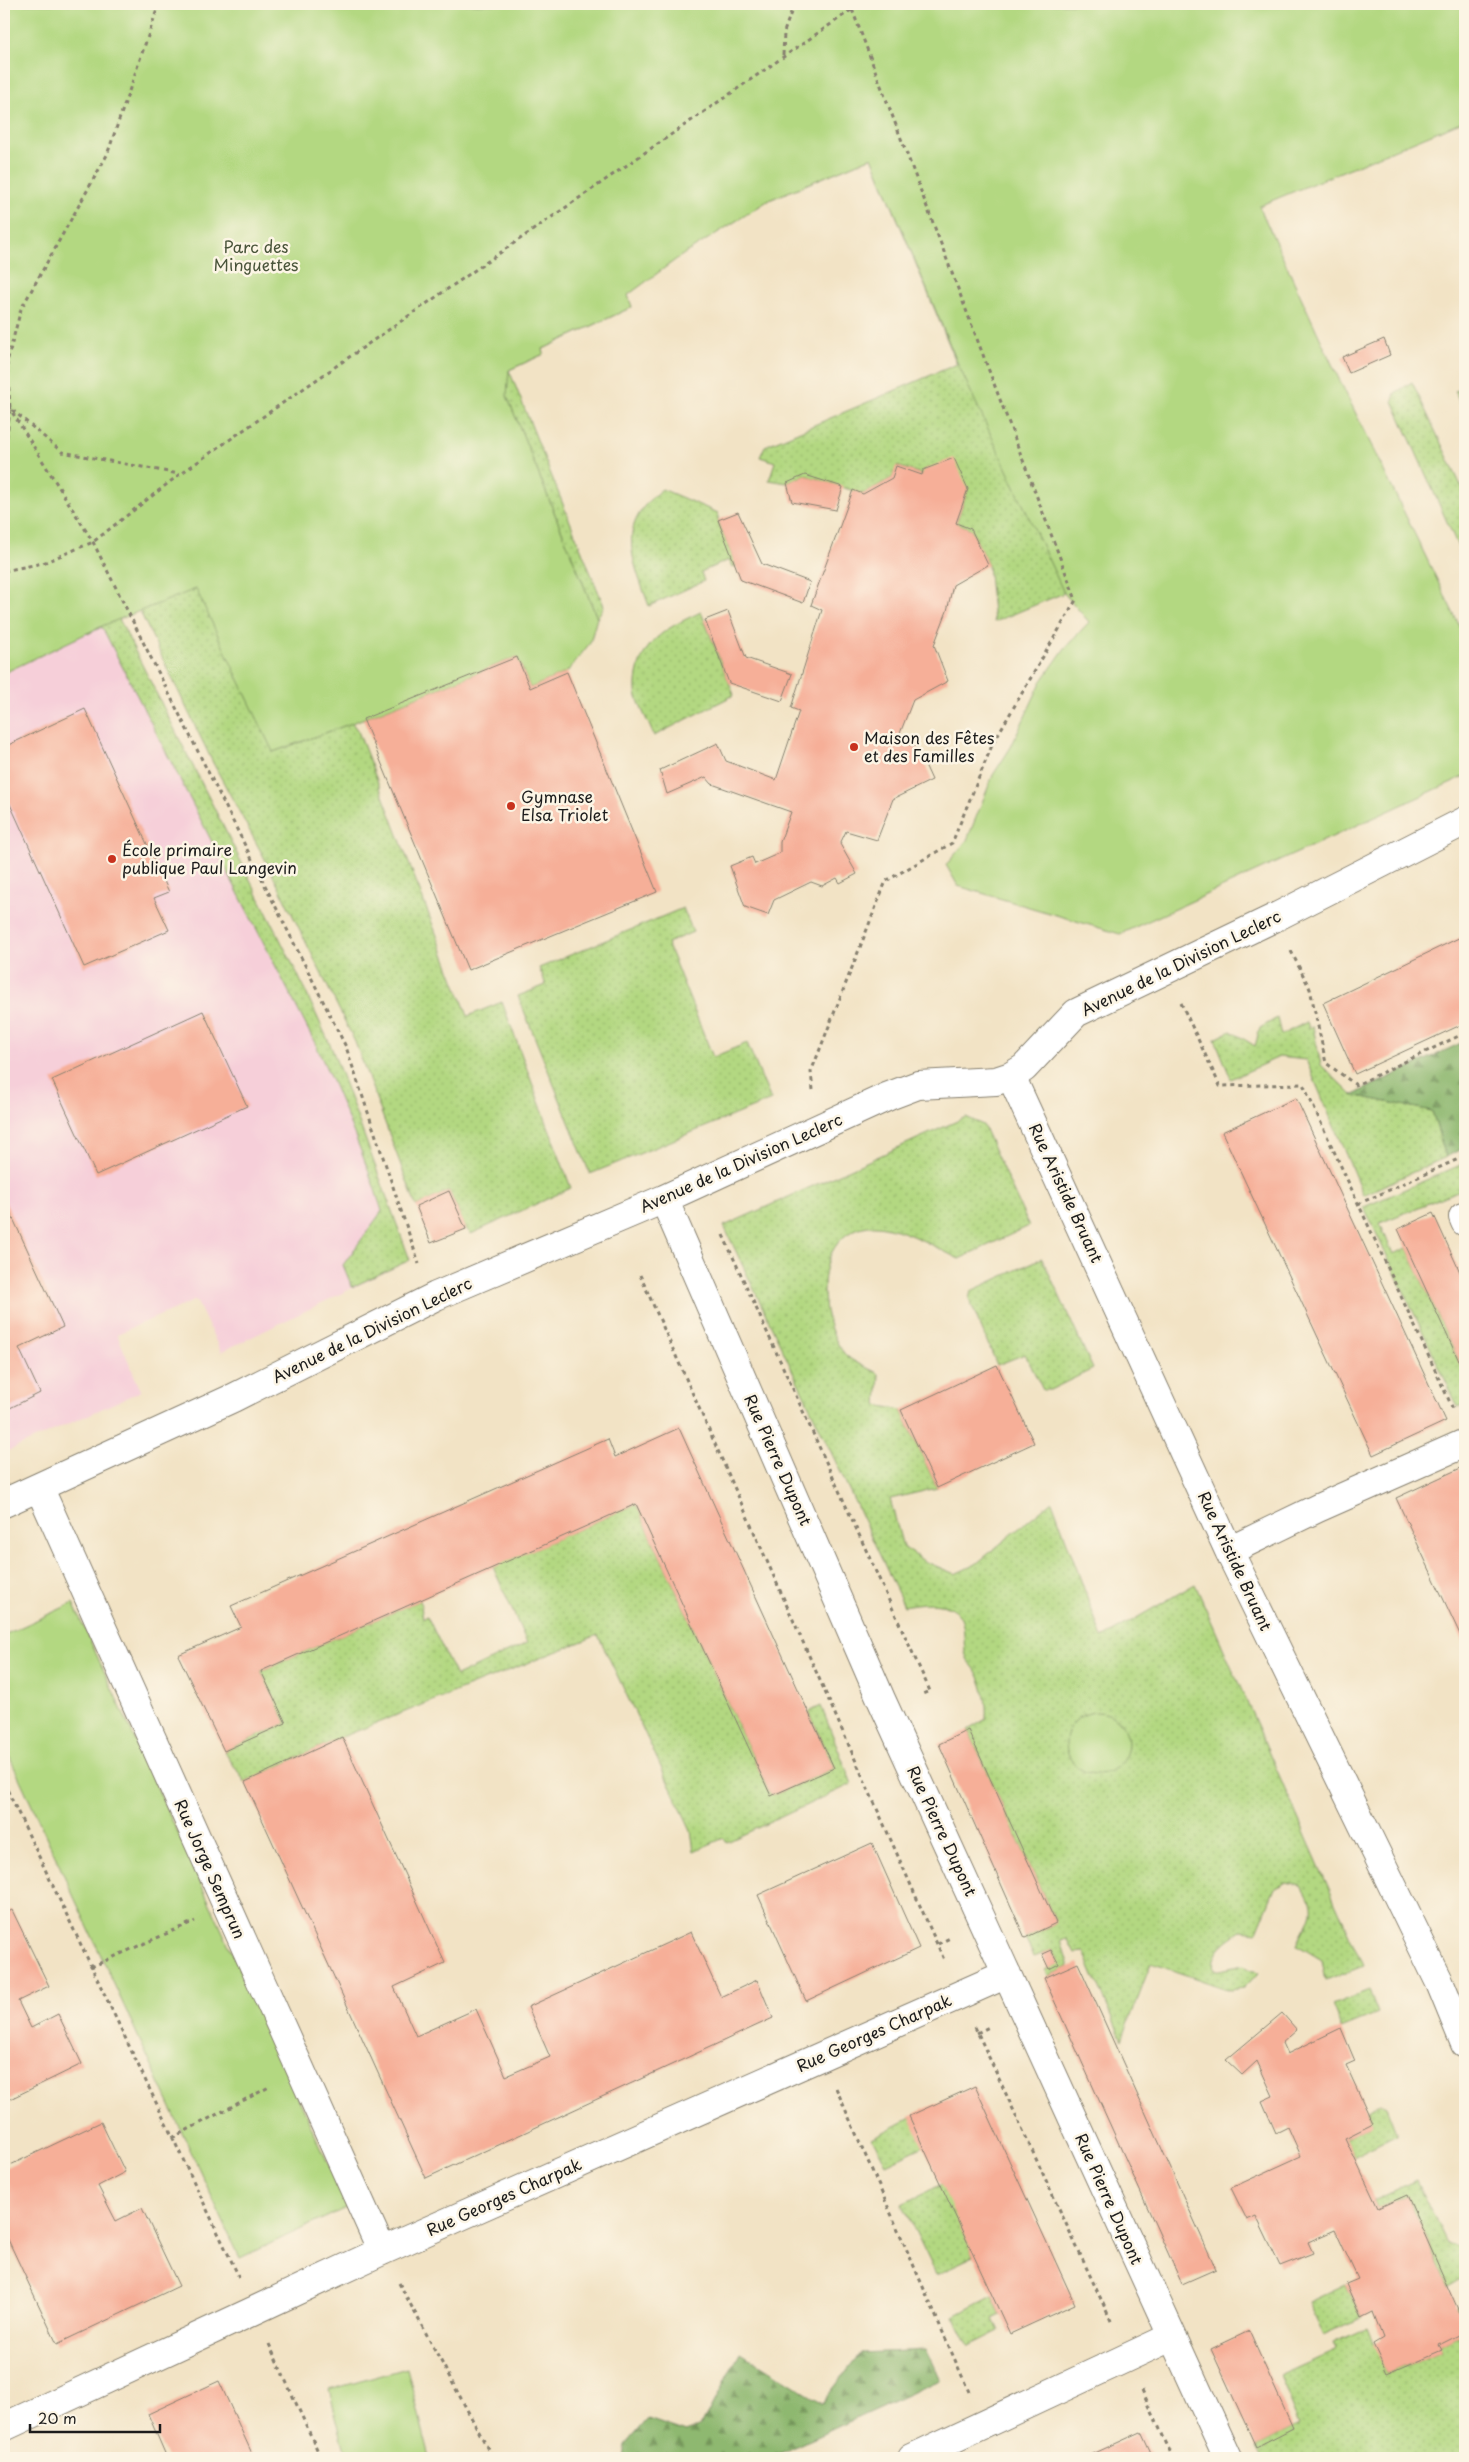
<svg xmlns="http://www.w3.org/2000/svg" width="1469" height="2462" font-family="'Playpen Sans',sans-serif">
	<defs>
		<pattern id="grass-dots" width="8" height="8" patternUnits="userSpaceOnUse" patternTransform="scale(1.25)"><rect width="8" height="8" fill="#b3d881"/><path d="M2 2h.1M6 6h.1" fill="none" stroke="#99b96f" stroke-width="1.8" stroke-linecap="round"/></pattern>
		<pattern id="forest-firs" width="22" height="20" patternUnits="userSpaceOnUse" patternTransform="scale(1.25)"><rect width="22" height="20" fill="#8eb86f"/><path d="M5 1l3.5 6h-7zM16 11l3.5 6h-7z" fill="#73955a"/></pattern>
	</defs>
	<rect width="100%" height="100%" fill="#fcf5e5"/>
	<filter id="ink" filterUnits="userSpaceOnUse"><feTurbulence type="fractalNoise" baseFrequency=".02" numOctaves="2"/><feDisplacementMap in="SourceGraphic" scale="10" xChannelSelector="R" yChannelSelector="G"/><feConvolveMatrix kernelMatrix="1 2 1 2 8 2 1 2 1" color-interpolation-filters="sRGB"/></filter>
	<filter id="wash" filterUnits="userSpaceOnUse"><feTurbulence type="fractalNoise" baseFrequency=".0096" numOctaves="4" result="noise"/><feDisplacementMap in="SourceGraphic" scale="20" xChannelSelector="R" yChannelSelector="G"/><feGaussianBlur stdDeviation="1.12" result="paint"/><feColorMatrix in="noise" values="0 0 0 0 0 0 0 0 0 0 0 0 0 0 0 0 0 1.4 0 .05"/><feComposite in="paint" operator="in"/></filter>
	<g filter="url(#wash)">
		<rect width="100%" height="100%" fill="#f2e3c5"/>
		<path fill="#f6cfd9" d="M 102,626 L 316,1045 L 410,1260 L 221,1352 L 196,1300 L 117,1334 L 141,1391 L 4,1453 L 4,674 Z"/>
		<path fill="url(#grass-dots)" stroke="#687a4e" d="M 846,26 L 1007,431 L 1064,593 L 994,622 L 988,565 L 971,529 L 956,523 L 968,489 L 897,466 L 892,478 L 863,494 L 805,475 L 787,483 L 769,480 L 775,462 L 760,457 L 765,446 L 957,364 L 872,157 L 769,200 L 671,262 L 627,295 L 632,307 L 543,349 L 544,354 L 509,370 L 604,606 L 597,618 L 507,396 L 273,752 L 352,723 L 358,731 L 468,1016 L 502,1002 L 571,1188 L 471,1234 L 466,1229 L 449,1191 L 416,1206 L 355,1042 L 266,861 L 213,763 L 119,568 Z
			M 1412,382 L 1465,494 L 1464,560 L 1393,401 L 1395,393 Z
			M 662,489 L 718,513 L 718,520 L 736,566 L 732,567 L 729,560 L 701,572 L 704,581 L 649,606 C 632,558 615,526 662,489 Z
			M 44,584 L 105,591 L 298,975 L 332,1049 L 410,1260 L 352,1287 L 343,1265 L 382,1211 C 364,1154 340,1099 316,1045 L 102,627 L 88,634 Z
			M 701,612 L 734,695 L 654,736 C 649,723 641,710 637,697 C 635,690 636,681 637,674 C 644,638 671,626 701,612 Z
			M 683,908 L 693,932 L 667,943 L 713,1057 L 747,1043 L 771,1100 L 590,1174 L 518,996 L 546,985 L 539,968 Z
			M 1277,1018 L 1281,1035 L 1307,1022 L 1309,1028 L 1313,1027 L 1321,1065 L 1352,1095 L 1432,1111 L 1446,1157 L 1363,1195 L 1306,1060 L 1279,1057 L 1231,1079 L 1215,1039 L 1231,1031 L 1255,1046 L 1260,1028 Z
			M 966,1117 L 983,1125 L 1029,1226 L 959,1259 C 935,1247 890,1220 863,1227 C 812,1240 817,1319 844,1353 C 851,1362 869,1368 879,1374 L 877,1405 L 901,1410 L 937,1488 L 890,1499 L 903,1547 L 924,1561 L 955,1574 L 976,1564 L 1052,1501 L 1102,1638 L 1195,1584 L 1363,1966 L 1326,1981 L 1322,1960 L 1297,1945 C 1308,1919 1320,1911 1302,1886 L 1285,1883 L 1275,1888 L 1257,1932 L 1242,1930 C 1227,1941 1210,1950 1214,1971 L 1244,1965 L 1250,1970 L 1259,1972 L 1244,1988 L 1230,1990 L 1151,1963 L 1122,2040 L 1084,1952 L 1075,1953 L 1067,1938 L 1061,1940 L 1069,1967 L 1048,1976 L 1046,1970 L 1058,1964 L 1052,1950 L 1034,1957 L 1025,1938 L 1056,1923 L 968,1730 L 986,1719 C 987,1703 984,1682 974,1668 C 972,1665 968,1663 967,1659 C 963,1649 965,1636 963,1625 C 958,1598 924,1602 904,1606 L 724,1226 Z
			M 1465,1163 L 1465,1188 L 1380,1223 L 1393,1254 L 1407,1248 L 1465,1374 L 1465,1403 L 1458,1407 L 1364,1207 Z
			M 1042,1258 L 1093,1369 L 1050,1390 L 1043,1390 L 1025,1354 L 997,1365 L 969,1299 L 971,1291 Z
			M 636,1504 L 771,1796 L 834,1768 L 809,1712 L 821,1706 L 852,1784 L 727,1842 L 724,1838 L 694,1851 L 691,1830 L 598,1635 L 342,1737 L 245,1782 L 224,1751 L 286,1723 L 261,1671 L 420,1600 L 423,1619 L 427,1616 L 456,1676 L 527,1643 L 493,1567 Z
			M 1369,1990 L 1378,2013 L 1341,2028 L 1332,2005 Z
			M 1380,2104 L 1386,2107 L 1397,2135 L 1353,2157 L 1345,2138 L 1372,2124 L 1367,2110 Z
			M 911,2118 L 924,2146 L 886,2164 L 872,2138 Z
			M 1416,2180 L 1447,2243 L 1456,2247 L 1465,2243 L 1465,2276 L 1448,2286 L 1407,2195 L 1378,2208 L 1375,2200 Z
			M 942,2184 L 974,2256 L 936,2274 L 902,2204 Z
			M 1346,2284 L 1361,2318 L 1324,2335 L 1308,2302 Z
			M 992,2296 L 1001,2315 L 993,2319 L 999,2331 L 969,2346 L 954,2316 Z
			M 1465,2303 L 1465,2325 L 1457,2306 Z
			M 1368,2327 L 1387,2374 L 1442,2350 L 1439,2345 L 1465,2332 L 1465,2458 L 1262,2458 L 1256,2447 L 1299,2425 L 1279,2376 L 1337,2350 L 1334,2343 Z"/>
		<path fill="url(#forest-firs)" stroke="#556a46" d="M 1465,1041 L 1465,1147 L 1446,1157 L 1432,1111 L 1352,1095 Z
			M 926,2350 L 940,2380 L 770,2458 L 624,2458 L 626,2445 L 648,2419 L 686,2432 L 702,2424 L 740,2352 L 822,2403 L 861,2353 Z"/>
		<path fill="#b3d881" stroke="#687a4e" d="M 4,4 L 1465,4 L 1465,120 L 1259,206 L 1338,377 L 1465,637 L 1465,776 L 1120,934 L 958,886 L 946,865 L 967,840 L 993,775 L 1011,747 L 1041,682 L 1065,648 L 1089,622 L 1064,593 L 958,364 L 872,157 L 769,200 L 678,258 L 628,295 L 632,307 L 543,349 L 544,354 L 509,370 L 507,396 L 597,618 L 590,643 L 567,672 L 530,688 L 517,657 L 352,723 L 273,752 L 196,589 L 102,626 L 4,673 Z
			M 1465,386 L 1465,413 L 1455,391 Z
			M 73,1603 L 348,2207 L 240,2258 L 4,1745 L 4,1635 Z
			M1066 1743a31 31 0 1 1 62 0a31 31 0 1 1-62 0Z
			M 407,2368 L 430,2458 L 347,2458 L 329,2390 Z"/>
		<g id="blocks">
			<path fill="#f6af98" d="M 1384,339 L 1390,355 L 1349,373 L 1342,357 Z
				M 954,458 L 968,489 L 956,523 L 971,529 L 988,565 L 953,585 L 947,611 L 934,645 L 948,681 L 913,700 L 897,741 L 917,747 L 932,780 L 893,799 L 877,840 L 846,831 L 840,844 L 857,874 L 840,883 L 837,878 L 822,886 L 811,882 L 774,900 L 768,915 L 745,907 L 730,866 L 752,857 L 755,864 L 780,853 L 780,842 L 791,812 L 712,784 L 706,777 L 667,794 L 660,770 L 718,743 L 726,761 L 776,780 L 799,711 L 791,708 L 822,610 L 811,605 L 853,490 L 863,494 L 892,478 L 896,466 L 922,475 L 923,470 Z
				M 805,475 L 843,487 L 836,510 L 792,502 L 787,483 Z
				M 738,512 L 762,564 L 810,582 L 803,603 L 741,580 L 718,520 Z
				M 728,611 L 746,658 L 792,674 L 782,701 L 729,683 L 705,620 Z
				M 517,657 L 530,688 L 567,672 L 657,892 L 468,970 L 363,719 Z
				M 85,709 L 169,892 L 154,898 L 169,930 L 84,967 L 4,791 L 4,747 Z
				M 1465,935 L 1465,1023 L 1355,1074 L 1323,1003 Z
				M 203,1011 L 247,1106 L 96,1175 L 52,1080 Z
				M 1296,1098 L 1446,1421 L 1373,1455 L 1222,1132 Z
				M 449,1191 L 466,1229 L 431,1243 L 416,1206 Z
				M 4,1199 L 63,1327 L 19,1348 L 40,1393 L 4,1411 Z
				M 1433,1213 L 1465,1283 L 1465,1374 L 1398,1229 Z
				M 997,1365 L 1034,1443 L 937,1488 L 901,1410 Z
				M 679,1428 L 834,1768 L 771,1796 L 636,1504 L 261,1671 L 286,1723 L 224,1751 L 178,1655 L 241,1627 L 231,1606 L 608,1439 L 615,1457 Z
				M 1465,1466 L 1465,1645 L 1396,1498 Z
				M 968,1730 L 1056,1923 L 1025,1938 L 939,1744 Z
				M 342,1737 L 445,1963 L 394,1987 L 416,2036 L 476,2009 L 506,2076 L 550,2057 L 528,2007 L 691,1932 L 721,1997 L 757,1980 L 773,2018 L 426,2178 L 245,1782 Z
				M 872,1843 L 919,1948 L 806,2001 L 758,1895 Z
				M 12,1910 L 49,1986 L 18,2001 L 31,2028 L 58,2014 L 82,2064 L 4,2102 L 4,1914 Z
				M 1051,1950 L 1059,1964 L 1049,1969 L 1042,1954 Z
				M 1078,1963 L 1216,2269 L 1182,2284 L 1044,1978 Z
				M 1282,2013 L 1297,2030 L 1282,2043 L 1287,2054 L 1341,2028 L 1355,2061 L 1346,2065 L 1373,2124 L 1345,2138 L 1378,2208 L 1407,2195 L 1465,2325 L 1465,2332 L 1439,2345 L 1442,2350 L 1387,2374 L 1373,2344 L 1383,2338 L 1373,2312 L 1361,2318 L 1346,2284 L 1358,2279 L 1335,2230 L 1308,2242 L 1313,2253 L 1280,2266 L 1256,2216 L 1247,2220 L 1231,2188 L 1301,2156 L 1288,2127 L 1276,2133 L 1262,2101 L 1273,2096 L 1257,2061 L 1242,2075 L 1226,2060 Z
				M 975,2086 L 1075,2304 L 1010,2334 L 909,2116 Z
				M 101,2122 L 125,2172 L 98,2186 L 116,2221 L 142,2208 L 179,2286 L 57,2344 L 4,2231 L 4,2168 Z
				M 1249,2331 L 1293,2428 L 1256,2447 L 1211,2349 Z
				M 219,2381 L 254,2458 L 167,2458 L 148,2414 Z
				M 1141,2432 L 1153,2458 L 1084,2458 Z"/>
		</g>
	</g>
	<g filter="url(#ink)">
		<use href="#blocks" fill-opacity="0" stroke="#878070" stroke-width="1"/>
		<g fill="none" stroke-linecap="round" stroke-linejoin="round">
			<g stroke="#878070" stroke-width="30">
				<path id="minor" d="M 1011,1076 L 1229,1551 L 1440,1983 L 1465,2044
					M 664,1199 L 881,1699 L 1228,2458
					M 1463,1217 L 1465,1222
					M 39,1487 L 382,2251
					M 4,1503 L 233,1398 L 436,1296 L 664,1199 L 889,1096 L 918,1085 L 996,1081 L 1011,1076 L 1024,1068 L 1076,1013 L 1274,918 L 1465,821
					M 1229,1551 L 1318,1508 L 1465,1443
					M 4,2427 L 382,2251 L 1007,1974
					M 912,2458 L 1171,2337"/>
			</g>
			<path stroke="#878070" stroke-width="3" stroke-dasharray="4 4" stroke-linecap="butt" d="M 159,4 L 107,155 L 21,309 L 7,362 L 10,408 L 62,452 L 179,474
				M 783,55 L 784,32 L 794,4
				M 4,399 L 93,542 L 346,1047 L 419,1264
				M 4,461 L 10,409
				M 4,571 L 43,563 L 93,542 L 180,474 L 860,4
				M 1291,951 L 1310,989 L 1326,1063 L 1356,1085 L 1465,1033
				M 1181,1003 L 1220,1086 L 1303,1084 L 1453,1409
				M 813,1090 L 811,1072 L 886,881 L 952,843 L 993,743 L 1076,600 L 850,4
				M 1358,1204 L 1465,1156
				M 723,1235 L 930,1691 L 920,1695
				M 640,1275 L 945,1962
				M 4,1783 L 239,2277
				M 938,1944 L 950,1938
				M 91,1967 L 195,1921
				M 975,2027 L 1112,2323
				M 977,2033 L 991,2026
				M 836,2088 L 969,2392
				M 172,2138 L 269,2087
				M 399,2283 L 493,2458
				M 269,2344 L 321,2458
				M 1142,2390 L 1173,2458"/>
			<use href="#minor" stroke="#fff" stroke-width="28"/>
		</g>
	</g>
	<g fill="#c8321e" stroke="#fcf5e5" stroke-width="2">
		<circle cx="854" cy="747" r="5"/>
		<circle cx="511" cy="806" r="5"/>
		<circle cx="112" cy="859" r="5"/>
	</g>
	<g text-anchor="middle" stroke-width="5" stroke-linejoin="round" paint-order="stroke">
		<g font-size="16" fill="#49543a" stroke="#fcf5e5">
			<text x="256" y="253">Parc des<tspan x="256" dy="18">Minguettes</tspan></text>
		</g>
		<g font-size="16" fill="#1c1c1c" stroke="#fcf5e5" text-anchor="start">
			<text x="864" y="744">Maison des Fêtes<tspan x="864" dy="18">et des Familles</tspan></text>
			<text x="521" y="803">Gymnase<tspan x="521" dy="18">Elsa Triolet</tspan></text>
			<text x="122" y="856">École primaire<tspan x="122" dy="18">publique Paul Langevin</tspan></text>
		</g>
		<g font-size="16" fill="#1c1c1c" stroke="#fcf5e5">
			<text transform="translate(1181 963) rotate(-26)" y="6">Avenue de la Division Leclerc</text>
			<text transform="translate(741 1163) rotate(-24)" y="6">Avenue de la Division Leclerc</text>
			<text transform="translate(1066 1193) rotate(65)" y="6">Rue Aristide Bruant</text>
			<text transform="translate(372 1330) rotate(-26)" y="6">Avenue de la Division Leclerc</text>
			<text transform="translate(778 1460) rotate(66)" y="6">Rue Pierre Dupont</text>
			<text transform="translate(1235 1561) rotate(65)" y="6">Rue Aristide Bruant</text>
			<text transform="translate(942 1831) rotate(65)" y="6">Rue Pierre Dupont</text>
			<text transform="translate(210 1869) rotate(66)" y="6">Rue Jorge Semprun</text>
			<text transform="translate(874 2033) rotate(-24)" y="6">Rue Georges Charpak</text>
			<text transform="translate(504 2197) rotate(-24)" y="6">Rue Georges Charpak</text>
			<text transform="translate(1109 2199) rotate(66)" y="6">Rue Pierre Dupont</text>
		</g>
	</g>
	<rect width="1469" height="2462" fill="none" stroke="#fcf5e5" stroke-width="20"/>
	<path d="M30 2424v8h130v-8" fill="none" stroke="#1c1c1c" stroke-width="2.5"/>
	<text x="38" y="2424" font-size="15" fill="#1c1c1c" stroke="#fcf5e5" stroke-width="4" paint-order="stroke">20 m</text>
</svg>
